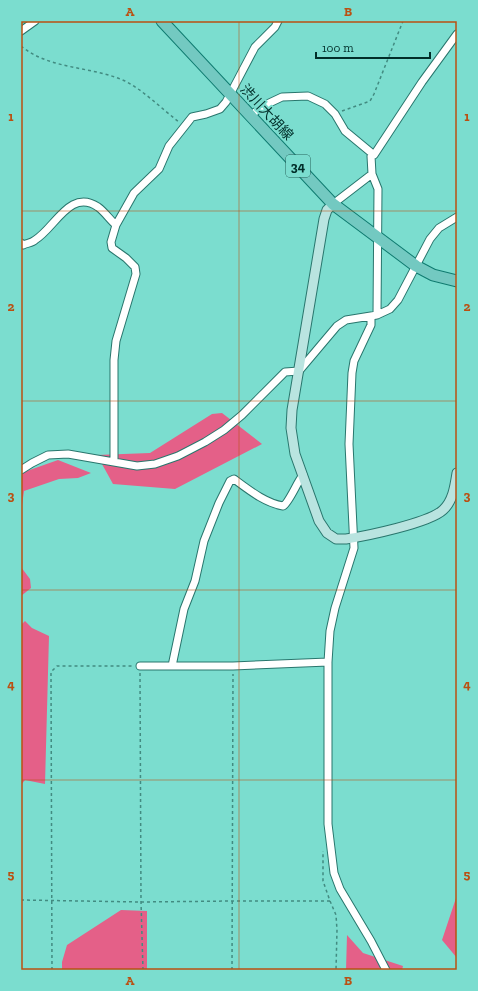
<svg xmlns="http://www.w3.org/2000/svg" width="478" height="991" font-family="'Zilla Slab','Noto Sans JP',serif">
	<rect width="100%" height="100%" fill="#7bddcf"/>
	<path fill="#e46088" d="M 222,413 L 262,444 L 175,489 L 113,484 L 97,455 L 150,453 L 212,414 Z
		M 58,460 L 91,473 L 78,478 L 59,479 L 24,491 L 21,512 L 21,475 L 24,472 Z
		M 21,567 L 30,579 L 31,588 L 21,596 Z
		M 25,621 L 32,628 L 49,636 L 45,784 L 25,780 L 21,785 L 21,625 Z
		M 457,895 L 457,958 L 442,940 Z
		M 121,910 L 147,911 L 147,970 L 62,970 L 62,962 L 67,945 Z
		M 347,935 L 363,953 L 403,966 L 402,970 L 346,970 Z"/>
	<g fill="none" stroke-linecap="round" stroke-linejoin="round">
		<g stroke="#29766d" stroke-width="9">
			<path id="street" d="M 21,31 L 35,21
				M 250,116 L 263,106 L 282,97 L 308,96 L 325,104 L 335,114 L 345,131 L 374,155
				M 333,204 L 372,174
				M 21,243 L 23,245 C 27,243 32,243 35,240 C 55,228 70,188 98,207 C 105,212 110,220 116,225 L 134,193 L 159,169 L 169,146 L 192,117 L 206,114 L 220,109 L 226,102 L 255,47 L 275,27 L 278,21
				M 377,315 L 378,189 L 372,174 L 371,156 L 374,155 L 422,82 L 457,34
				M 371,316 L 371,325 L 354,361 L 352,373 L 349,444 L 354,548 L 335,608 L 330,631 L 328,662 L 328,824 L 334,873 L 340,889 L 371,941 L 386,970
				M 114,462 L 114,360 L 116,341 L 136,274 L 135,267 L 126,258 L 112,248 L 111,242 L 116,225
				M 21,470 L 32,463 L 48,455 L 68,454 L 137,466 L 155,464 L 178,456 L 205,442 L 224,430 L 242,415 L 285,372 L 299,371 L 337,326 L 346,320 L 377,315 L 390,309 L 398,300 L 430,239 L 439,228 L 457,217
				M 140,666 L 233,666 L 328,662
				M 172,666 L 184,609 L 195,581 L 204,541 L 219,503 L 230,481 L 234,479 C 249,490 265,503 283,506 C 289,503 297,482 303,475"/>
		</g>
		<g stroke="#29766d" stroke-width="11">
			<path id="secondary" d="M 333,204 L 327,210 L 324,219 L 292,410 L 291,428 L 295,454 L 319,521 L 327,533 L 336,539 L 346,539 C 366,536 429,523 443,510 C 453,501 455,486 457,473"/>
		</g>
		<g stroke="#0f7b70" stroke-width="13">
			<path id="primary" d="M 162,21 L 333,204 L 416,266 L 433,275 L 457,281"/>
		</g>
		<path stroke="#428b81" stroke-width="1.5" stroke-dasharray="3 3" stroke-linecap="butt" d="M 21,46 C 50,70 92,66 125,81 C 143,90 162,109 179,122
			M 342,111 L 370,101 L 374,94 L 403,21
			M 140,673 L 141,902 L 143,970
			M 21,900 L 141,902 L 233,901 L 330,901 L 323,881 L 323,851
			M 330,901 L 336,915 L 337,930 L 336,970
			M 52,970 L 51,672 L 57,666 L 134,666
			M 232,970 L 233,674"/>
		<use href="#street" stroke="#fff" stroke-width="7"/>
		<use href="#secondary" stroke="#b9e4e0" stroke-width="9"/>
		<use href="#primary" stroke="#73c9c1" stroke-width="11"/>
	</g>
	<path fill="none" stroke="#ba5012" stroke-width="1" stroke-opacity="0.55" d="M 239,21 L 239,970M 21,211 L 457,211M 21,401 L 457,401M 21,590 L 457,590M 21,780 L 457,780"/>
	<g text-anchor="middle" stroke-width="4" stroke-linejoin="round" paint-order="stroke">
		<rect fill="#7bddcf" stroke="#26625b" stroke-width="1" x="286" y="155" width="24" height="22" rx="3"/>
		<g font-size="13" font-weight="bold" fill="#012e29">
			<text x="298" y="171">34</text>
		</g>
		<g font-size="14" fill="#012e29" stroke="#7bddcf">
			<text transform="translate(267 112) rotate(47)" y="5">渋川大胡線</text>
		</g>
	</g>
	<rect width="478" height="991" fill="none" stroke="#7bddcf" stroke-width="44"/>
	<path d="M316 52v6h114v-6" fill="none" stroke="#012e29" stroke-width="2"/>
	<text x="322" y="52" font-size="12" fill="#012e29" stroke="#7bddcf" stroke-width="3" paint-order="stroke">100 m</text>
	<rect x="22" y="22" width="434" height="947" fill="none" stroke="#ba5012" stroke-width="1.5"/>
	<g font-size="13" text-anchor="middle" font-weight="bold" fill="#ba5012">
		<text x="130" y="16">A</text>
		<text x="348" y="16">B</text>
		<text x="11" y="121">1</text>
		<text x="467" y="121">1</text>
		<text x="11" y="311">2</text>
		<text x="467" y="311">2</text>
		<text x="11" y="500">3</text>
		<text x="467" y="500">3</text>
		<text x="11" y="689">4</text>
		<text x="467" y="689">4</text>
		<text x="11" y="879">5</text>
		<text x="467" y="879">5</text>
		<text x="130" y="985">A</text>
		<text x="348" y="985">B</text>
	</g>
</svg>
